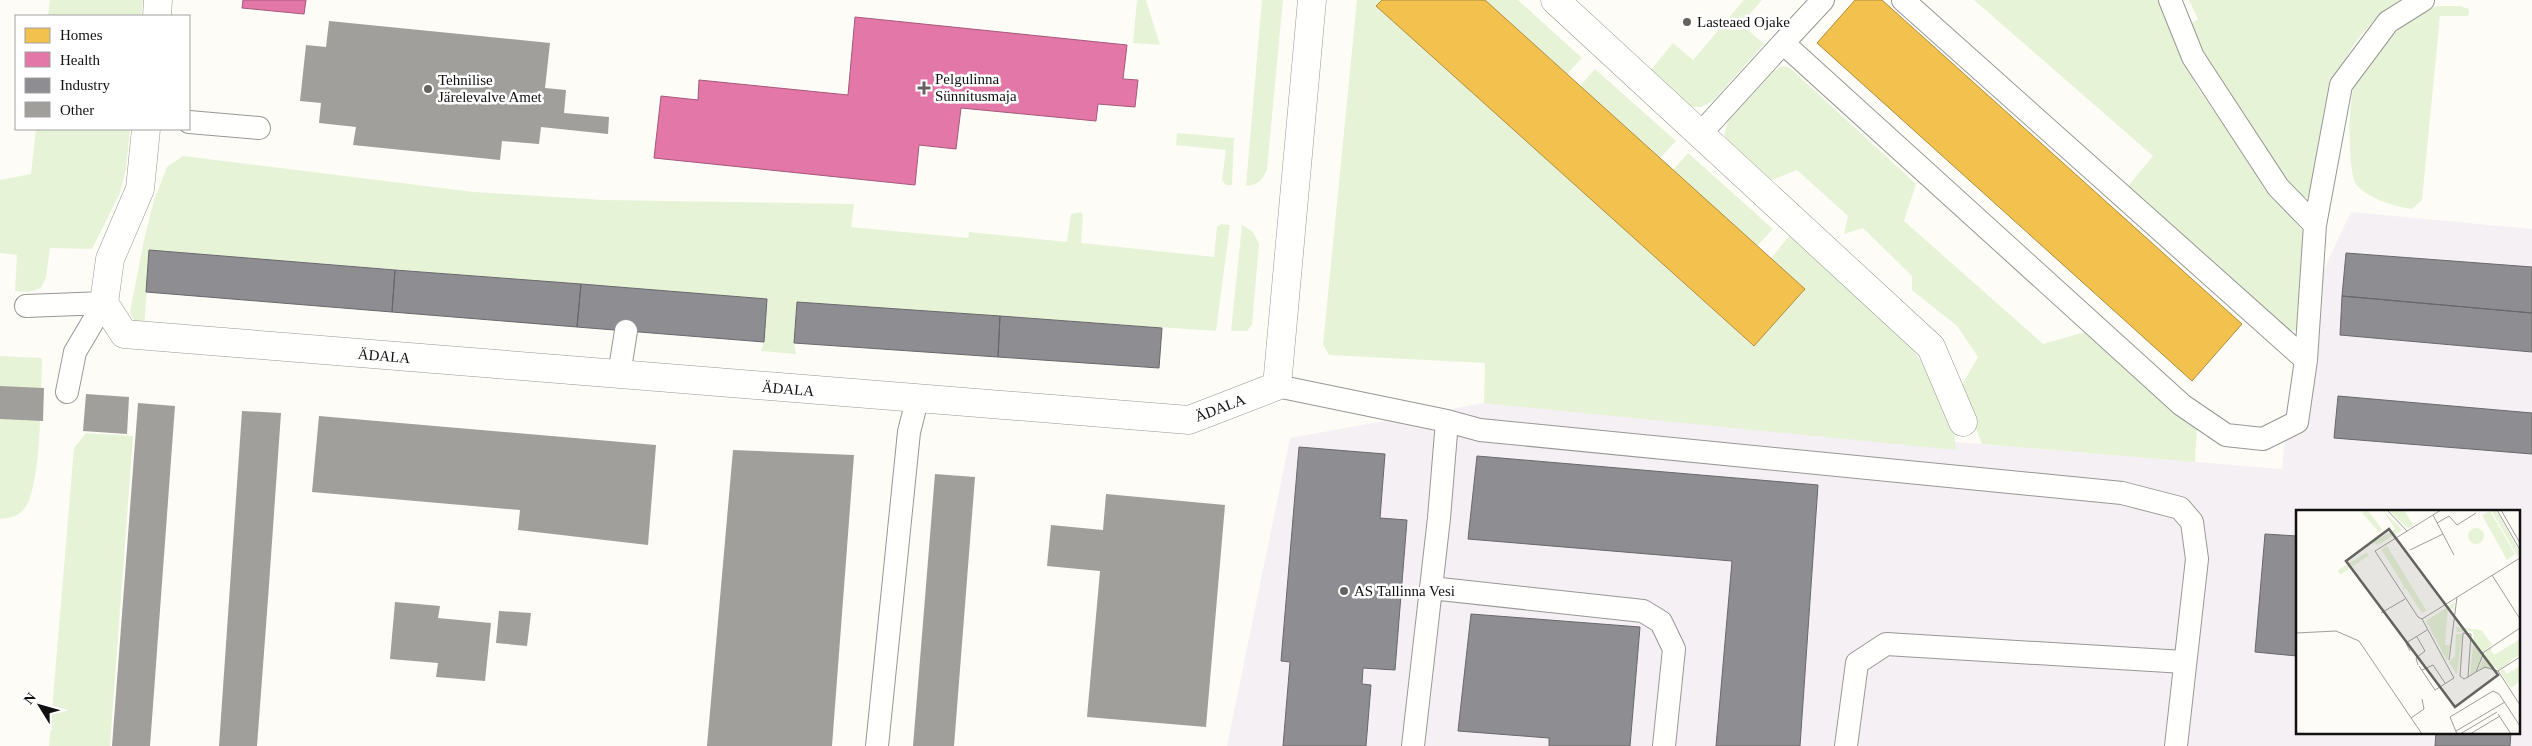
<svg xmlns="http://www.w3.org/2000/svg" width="2532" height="746" font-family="Georgia,serif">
	<rect width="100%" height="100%" fill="#fdfcf7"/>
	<path fill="#f5f0f3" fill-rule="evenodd" d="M 2351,212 L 2532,229 L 2532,746 L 1227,746 L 1290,438 L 1484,403 L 2282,469 L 2295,344 L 2330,256 ZM 2297,511 L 2518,511 L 2518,732 L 2297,732 Z"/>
	<path fill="#e7f3d7" d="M 50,0 L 143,0 L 141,16 L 48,16 Z
		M 1137,0 L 1146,0 L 1160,45 L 1133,43 Z
		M 1262,0 L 1283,0 L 1267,169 C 1263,180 1258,185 1246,186 Z
		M 1357,0 L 1382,0 L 1377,6 L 1753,346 L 1805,289 L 1771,258 L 1791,234 C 1850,286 1954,364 1956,450 L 1484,403 L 1485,363 L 1329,355 L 1323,345 Z
		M 1487,0 L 1518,0 L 1582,58 L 1567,74 L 1486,1 Z
		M 1744,0 L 1762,0 L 1741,24 L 1764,44 L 1713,101 L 1701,107 L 1690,107 L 1650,71 L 1673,43 L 1693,60 Z
		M 1974,0 L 2158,0 L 2196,85 L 2268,191 L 2309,238 L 2301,322 L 2296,331 L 2285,330 L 2271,318 L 2128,186 L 2153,156 Z
		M 2189,0 L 2402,0 C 2334,40 2322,114 2312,186 L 2308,197 L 2298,197 L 2227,96 L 2190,24 L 2198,19 Z
		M 2437,6 L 2460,6 L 2469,9 L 2468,16 L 2440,16 L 2422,200 L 2412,209 C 2396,207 2362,197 2355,182 C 2348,167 2348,98 2355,83 C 2361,68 2402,23 2416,15 C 2422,11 2431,9 2437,6 Z
		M 1783,66 L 1790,68 L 1916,184 L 1904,221 L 2043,344 L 2085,332 L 2197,427 L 2195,462 L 1982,444 L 1960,388 L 1978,357 L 1957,326 L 1912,290 L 1912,276 L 1863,228 L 1844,234 L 1848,216 L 1797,170 L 1767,182 L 1731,147 L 1724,135 L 1728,121 L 1774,71 Z
		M 1595,69 L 1676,141 L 1660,158 L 1580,86 Z
		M 36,129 L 130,129 L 126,169 L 120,193 L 92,249 L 50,248 L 46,278 L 41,288 L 29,292 L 15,291 L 17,255 L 0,253 L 0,180 L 31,174 Z
		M 1177,133 L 1234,138 L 1232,185 L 1226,185 L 1222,180 L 1226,150 L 1176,145 Z
		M 1688,153 L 1773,229 L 1757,246 L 1673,170 Z
		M 183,156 L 474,192 L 603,200 L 854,204 L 851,227 L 968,238 L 969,232 L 1067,242 L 1071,214 L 1081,212 L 1083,216 L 1081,243 L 1214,257 L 1217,227 L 1221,224 L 1230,225 L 1216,331 L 797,302 L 794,342 L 796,354 L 761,351 L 764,342 L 767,299 L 150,250 L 144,327 L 135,322 L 130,312 L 144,240 L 154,200 L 167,167 Z
		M 1242,225 L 1253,232 L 1259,244 L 1252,325 L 1247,331 L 1231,331 Z
		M 0,356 L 42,358 C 41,387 42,490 24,509 C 17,517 10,518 0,519 Z
		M 86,433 L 133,436 L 110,746 L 49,746 L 74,448 Z"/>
	<path fill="#f2c14e" stroke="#ae8c3c" d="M 1382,0 L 1485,0 L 1805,289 L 1754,346 L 1376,6 Z
		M 1855,0 L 1882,0 L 2242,324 L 2192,381 L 1817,43 Z"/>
	<path fill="#e377a8" stroke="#a4587b" d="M 243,0 L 306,0 L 304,14 L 242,8 Z
		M 855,17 L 1127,45 L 1123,79 L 1138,80 L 1135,107 L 1098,104 L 1096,121 L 961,108 L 956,149 L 919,145 L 915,185 L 654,158 L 661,96 L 698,100 L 699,80 L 848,95 Z"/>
	<path fill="#8d8d92" stroke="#68686b" d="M 149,250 L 395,270 L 392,312 L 146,292 Z
		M 2346,253 L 2532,267 L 2532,313 L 2342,296 Z
		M 395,270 L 581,284 L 577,327 L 392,312 Z
		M 581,284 L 767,299 L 764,342 L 577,327 Z
		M 2342,296 L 2532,313 L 2532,352 L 2340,335 Z
		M 797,302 L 1000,316 L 998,357 L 794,343 Z
		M 1000,316 L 1162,328 L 1159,368 L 998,357 Z
		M 2338,396 L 2532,413 L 2532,454 L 2334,438 Z
		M 1299,447 L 1385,454 L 1380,518 L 1407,520 L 1395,670 L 1363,668 L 1362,684 L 1371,685 L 1366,746 L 1283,746 L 1290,662 L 1281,661 Z
		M 1477,456 L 1818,485 L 1800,746 L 1716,746 L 1732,561 L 1468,539 Z
		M 2265,534 L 2297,536 L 2297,656 L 2255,652 Z
		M 1471,614 L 1640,627 L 1630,746 L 1549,746 L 1549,738 L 1458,731 Z
		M 2436,732 L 2511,732 L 2510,746 L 2435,746 Z"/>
	<path fill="#a19f9c" d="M 329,21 L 550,43 L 545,88 L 566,90 L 564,113 L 609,117 L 608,134 L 541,127 L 539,144 L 502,141 L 500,160 L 353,145 L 356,127 L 319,123 L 321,103 L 300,101 L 306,45 L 326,47 Z
		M 0,386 L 44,388 L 43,421 L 0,419 Z
		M 86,394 L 129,397 L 127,434 L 83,431 Z
		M 138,403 L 175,406 L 150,746 L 112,746 Z
		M 242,411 L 281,413 L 268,599 L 257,746 L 219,746 Z
		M 319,416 L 656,445 L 648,545 L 518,530 L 520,510 L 312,492 Z
		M 733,450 L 854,455 L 832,746 L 707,746 Z
		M 935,474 L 975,477 L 954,746 L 913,746 Z
		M 1106,494 L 1225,505 L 1206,727 L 1087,717 L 1100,571 L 1047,566 L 1051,525 L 1103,530 Z
		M 395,602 L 440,606 L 438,618 L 491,623 L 485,681 L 436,677 L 438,663 L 390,659 Z
		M 499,611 L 531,613 L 527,646 L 496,643 Z"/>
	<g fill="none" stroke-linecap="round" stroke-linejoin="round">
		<g stroke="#979795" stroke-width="24">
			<path id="lane" d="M 1823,0 L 1783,43 L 2182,405 L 2226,435 L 2263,439 L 2297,422 L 2306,360 L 2315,225
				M 1903,0 L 2306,360
				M 2170,0 L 2193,57 L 2278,187 L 2315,225 L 2341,85 L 2388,22 L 2423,0
				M 189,122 L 259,128
				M 1701,133 L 1783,43
				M 26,306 L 104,303 L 75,352 L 67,392
				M 619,375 L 626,331
				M 1277,386 L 1447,421 L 1480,430 L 2122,493 L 2180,508 L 2192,522 L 2197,559 L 2176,746
				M 1431,588 L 1643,611 L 1661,622 L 1674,649 L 1664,746
				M 877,746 L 909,432 L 917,400
				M 1413,746 L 1439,518 L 1447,421
				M 1846,746 L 1857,663 L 1886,644 L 2184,662"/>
		</g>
		<g stroke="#979795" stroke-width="29">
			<path id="street" d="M 1555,0 L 1931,347 L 1963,422
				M 157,16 L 158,0
				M 146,129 L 140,189 L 110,259 L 104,303 L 124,334 L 1189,420 L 1277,386 L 1312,0"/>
		</g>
		<use href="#lane" stroke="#fffffe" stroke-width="22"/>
		<use href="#street" stroke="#fffffe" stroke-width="28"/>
	</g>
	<g fill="#646362" stroke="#fff" stroke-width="2">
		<circle cx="1687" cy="22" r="5"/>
		<path d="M921.5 80.5h5v5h5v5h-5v5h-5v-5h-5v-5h5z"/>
		<circle cx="428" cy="89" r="5"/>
		<circle cx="1344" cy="591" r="5"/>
	</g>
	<g text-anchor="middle" stroke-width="5" stroke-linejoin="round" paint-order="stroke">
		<g font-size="15" fill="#111" stroke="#fff" text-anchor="start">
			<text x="1697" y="27">Lasteaed Ojake</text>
			<text x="935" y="84">Pelgulinna<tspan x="935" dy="17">Sünnitusmaja</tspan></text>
			<text x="438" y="85">Tehnilise<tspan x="438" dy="17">Järelevalve Amet</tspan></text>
			<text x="1354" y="596">AS Tallinna Vesi</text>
		</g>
		<g font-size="15" fill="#111" stroke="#fff">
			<text transform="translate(384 356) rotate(5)" y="5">ÄDALA</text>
			<text transform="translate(788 389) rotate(5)" y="5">ÄDALA</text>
			<text transform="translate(1220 408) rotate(-21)" y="5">ÄDALA</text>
		</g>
	</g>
	<g transform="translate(2296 510)">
		<rect width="224" height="224" fill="#fdfcf7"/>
		<path d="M 71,0 L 86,19 L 84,23 L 66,3 ZM 87,0 L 106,20 L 82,35 L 76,32 L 79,27 L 84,28 L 99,19 ZM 92,0 L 108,0 L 117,14 L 140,0 L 117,15 L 115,12 L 117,16 L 112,18 ZM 195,0 L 200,0 L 223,41 L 222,47 ZM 194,1 L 219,44 L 211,50 L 186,5 ZM172 26a8 8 0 1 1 16 0a8 8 0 1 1-16 0ZM 91,36 L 130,100 L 133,99 L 126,103 L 110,78 L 107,80 L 108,76 L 85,39 ZM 70,43 L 73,45 L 44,65 L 42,60 ZM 159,92 L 157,103 L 157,99 L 152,99 L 149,135 L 154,135 L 151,151 L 130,111 ZM 160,117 L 185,120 L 196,134 L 189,140 L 179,162 L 174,165 L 178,126 L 177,121 L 161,122 ZM 160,124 L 166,124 L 161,165 L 153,152 L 159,146 ZM 224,129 L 224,144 L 210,155 L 203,160 L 199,157 L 182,160 L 191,140 L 193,143 L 191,140 L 197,136 L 195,141 L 198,145 ZM 224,156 L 224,171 L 215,178 L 204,162 L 207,159 L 211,164 Z" fill="#e7f3d7"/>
		<path fill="none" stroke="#9f9e9b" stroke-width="1" d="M 91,0 L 111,21M 145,0 L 79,41 L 122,107 L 126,109 L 224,48M 201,0 L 224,40M 205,0 L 224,33M 137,5 L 158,45M 141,13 L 153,6 L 161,15 L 180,3M 114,40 L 147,24M 196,65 L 224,109M 85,103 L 109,89M 224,118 L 188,142 L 180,162 L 189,157 L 202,161 L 224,147M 0,123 L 40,121 L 63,131 L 126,224M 121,127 L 129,141 L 120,148 L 122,155M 114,141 L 110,133 L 131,120M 153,150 L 161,87M 123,156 L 139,180 L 158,168 L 126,109M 126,160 L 137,155 L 149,173M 202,161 L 224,195M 172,167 L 175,124 L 167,123 L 164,166 L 168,169 L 172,167 L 180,162M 202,204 L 215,224M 115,208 L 128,199 L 126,189M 160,221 L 209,192M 161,224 L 154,207 L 197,181 L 203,184 L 224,216M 164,224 L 201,202M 174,224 L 204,206"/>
		<path fill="#646362" fill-opacity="0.15" stroke="#646362" stroke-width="2.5" d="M 93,19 L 202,165 L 159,197 L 50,51 Z"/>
		<rect width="224" height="224" fill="none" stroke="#111" stroke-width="2.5"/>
	</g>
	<rect x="15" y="15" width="175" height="115" fill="#ffffff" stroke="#a0a0a0"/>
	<rect x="25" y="28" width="25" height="15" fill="#f2c14e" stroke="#a0a0a0"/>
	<text x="60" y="40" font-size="15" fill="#111111">Homes</text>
	<rect x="25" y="52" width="25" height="15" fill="#e377a8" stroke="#a0a0a0"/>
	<text x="60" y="65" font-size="15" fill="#111111">Health</text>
	<rect x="25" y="78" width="25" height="15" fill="#8d8d92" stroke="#a0a0a0"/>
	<text x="60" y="90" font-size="15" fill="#111111">Industry</text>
	<rect x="25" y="102" width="25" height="15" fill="#a19f9c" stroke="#a0a0a0"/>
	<text x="60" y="115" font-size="15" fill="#111111">Other</text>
	<g transform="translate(40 706) rotate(307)" stroke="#ffffff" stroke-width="4" paint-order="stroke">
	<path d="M0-4L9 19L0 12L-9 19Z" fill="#111111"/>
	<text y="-8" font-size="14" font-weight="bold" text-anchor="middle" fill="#111111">N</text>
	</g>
</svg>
